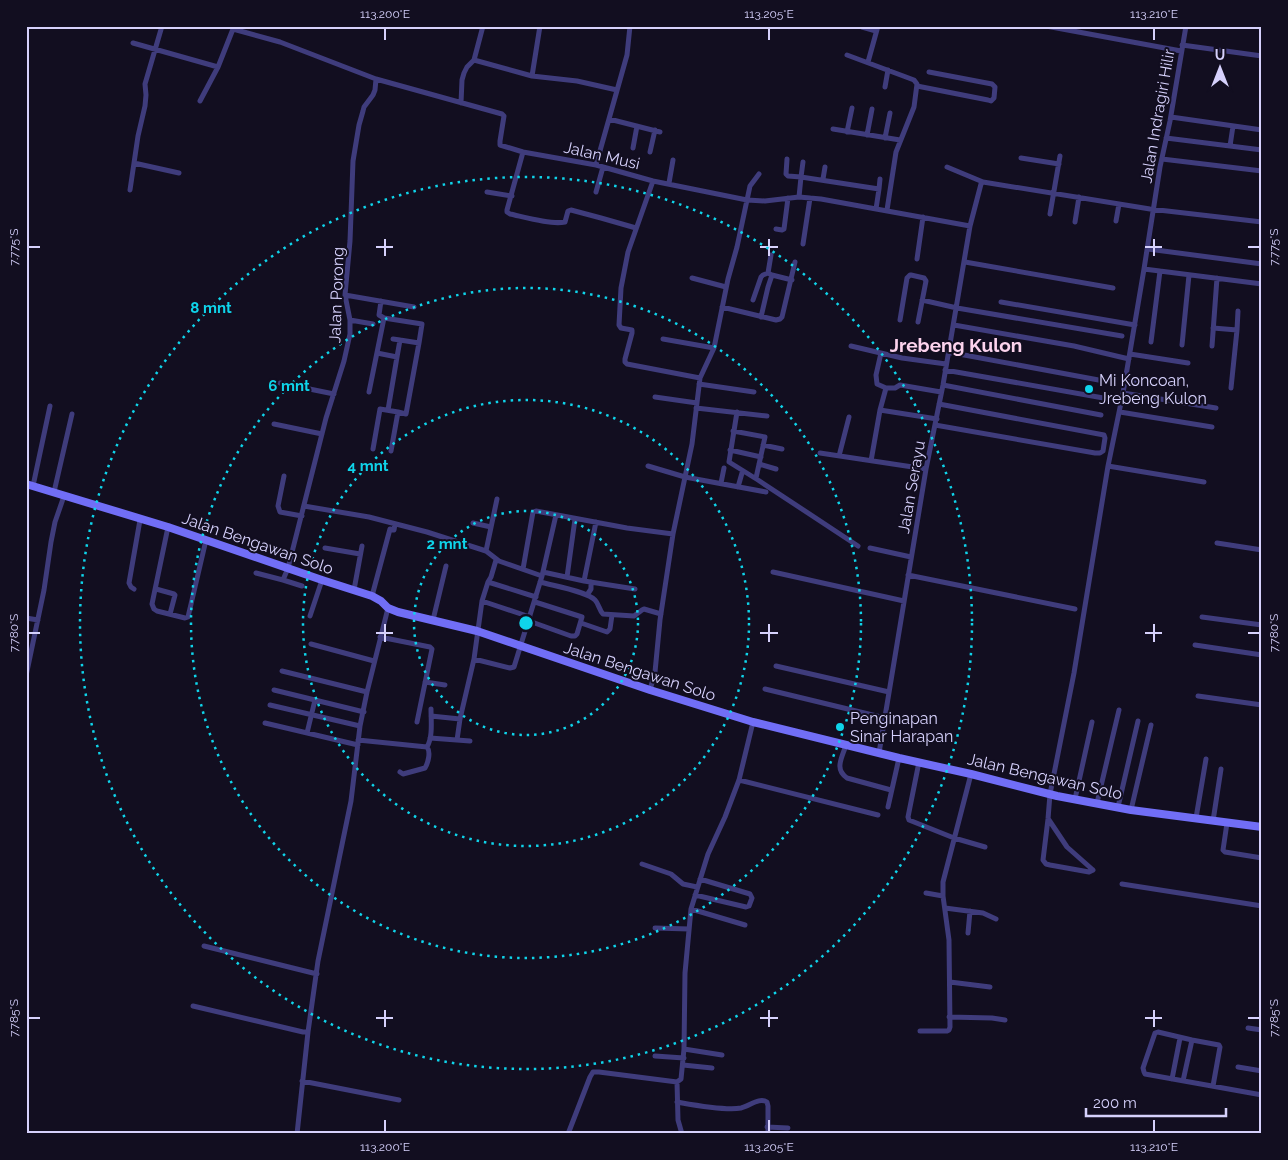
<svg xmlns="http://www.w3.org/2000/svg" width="1288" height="1160" font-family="Raleway,sans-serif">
	<rect width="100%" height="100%" fill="#120e20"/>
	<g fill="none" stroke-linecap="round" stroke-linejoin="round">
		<path stroke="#3f3c7c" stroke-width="5" d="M 162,26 L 145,84 L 146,95 L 145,106 L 138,136 L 134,163 L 179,173
			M 233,26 L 233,29 L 280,42 L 376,79 L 502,114 L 504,116 L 500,141 L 500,145 L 523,152 L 596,165 L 653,181 L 747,200 L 765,201 L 799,197 L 821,199 L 970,226
			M 1046,26 L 1181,51
			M 1186,26 L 1170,121 L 1160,167 L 1144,269 L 1262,284
			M 1253,26 L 1262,27
			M 862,27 L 876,31
			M 133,43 L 218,67
			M 1182,45 L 1262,56
			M 847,55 L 914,80 L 917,84 L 914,107 L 896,152 L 887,210
			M 474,60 L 532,76 L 577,81 L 617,90
			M 868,62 L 878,26
			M 532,76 L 540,26
			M 917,86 L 988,100 L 991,101 L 994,98 L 995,87 L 992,84 L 929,72
			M 885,87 L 888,70
			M 200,101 L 218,67 L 233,29
			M 461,103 L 462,80 L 464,73 L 467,67 L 474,60 L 483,26
			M 1171,117 L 1262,130
			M 609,119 L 660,132
			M 833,129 L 900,140
			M 847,132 L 852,108
			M 867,135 L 872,109
			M 885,138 L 890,113
			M 1166,138 L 1262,150
			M 1230,146 L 1233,126
			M 633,148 L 637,126
			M 523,152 L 507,210 L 507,212 L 510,214 C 524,217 551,225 565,222 L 568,211 L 571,210 L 601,218 L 636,228
			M 650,152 L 655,130
			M 1021,158 L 1059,164
			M 787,159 L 786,174 L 788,176 L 801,177 L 803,162
			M 1162,159 L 1262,171
			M 596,165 L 627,55 L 630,26
			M 947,167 L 983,182
			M 823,179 L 825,167
			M 653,181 L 628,252 L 621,288 L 619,325 L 621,328 L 632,330 L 632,333 L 625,359 L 625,362 L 627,364 L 700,378
			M 669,183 L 673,160
			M 879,189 L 880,179
			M 130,190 L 134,163
			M 487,192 L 512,196
			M 596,192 L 603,167
			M 799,197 L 801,177 L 879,189 L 876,209
			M 1050,214 L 1060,156
			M 1116,221 L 1119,204
			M 1075,222 L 1079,197
			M 776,229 L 782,230 L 784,229 L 788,198
			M 803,244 L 810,198
			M 1148,249 L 1262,264
			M 917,259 L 923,217
			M 965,262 L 1113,288
			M 770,274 L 768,273 L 771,255
			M 692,278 L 726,287
			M 345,295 L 414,307
			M 753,300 L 761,277 L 763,275 L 768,273
			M 922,300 L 957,308 L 1122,336
			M 1001,302 L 1135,325
			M 722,307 L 776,320 L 780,319 L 782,317 L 795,262
			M 761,317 L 768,287 L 772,275 L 792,280
			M 384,318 L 422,324 L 419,343 L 400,340
			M 350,320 L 373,324
			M 900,320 L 907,278 L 910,275 L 911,275 L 924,278 L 926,281 L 918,322
			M 954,325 L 1074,346 L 1129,359
			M 1213,328 L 1237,330 L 1238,311
			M 663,339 L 714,348
			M 1151,342 L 1160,271
			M 1182,345 L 1189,275
			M 851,346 L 902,358 L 946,364
			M 1212,346 L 1217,278
			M 948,352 L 1104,381
			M 377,353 L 397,357 L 400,340 L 393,339
			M 881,353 L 876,375 L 877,384 L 886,388
			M 1130,354 L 1188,363
			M 945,370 L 1109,399
			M 1125,381 L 1141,384
			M 280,383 L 334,394
			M 699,384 L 754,392
			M 943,385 L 1101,415
			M 1231,388 L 1237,330
			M 369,392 L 384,318 L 379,315 L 381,301
			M 1123,393 L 1216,408
			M 655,397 L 697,403
			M 696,408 L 767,416
			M 388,410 L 397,357
			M 737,412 L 729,462 L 758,480 L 858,546
			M 1120,412 L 1212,427
			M 937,419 L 880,410 L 886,388 L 895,388 L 900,385 L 941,392
			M 274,424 L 322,434
			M 935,425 L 1095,453 L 1100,453 L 1103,451 L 1105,438 L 1104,435 L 939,404
			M 733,431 L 765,437 L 756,478
			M 763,445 L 782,449
			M 373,449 L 380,409 L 398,412
			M 730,450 L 761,457
			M 391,451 L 398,412 L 406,414 L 419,343
			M 820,453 L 926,469
			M 839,456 L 849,417
			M 871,461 L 880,410
			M 759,464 L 776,469
			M 648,466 L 685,477 L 766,492
			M 1108,466 L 1204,482
			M 284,476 L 278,506 L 280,512 L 302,516
			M 721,483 L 724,468
			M 33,486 L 50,406
			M 738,487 L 742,473
			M 54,492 L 72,414
			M 304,506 L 369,517 L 427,532 L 486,551 L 499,561 L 542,576
			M 473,523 L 491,527
			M 168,527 L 152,604 L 154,609 L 157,611 L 185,618 L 188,617 L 206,540
			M 1217,543 L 1262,550
			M 325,548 L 360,554
			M 870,548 L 911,557
			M 486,551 L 497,499
			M 523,569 L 533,512 L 536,511 L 627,528 L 673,534
			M 543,572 L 584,581 L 635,589
			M 773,572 L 904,601
			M 256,573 L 283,580 L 288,568 L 326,418 L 344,361 L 350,334 L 350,320 L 345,295 L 350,241 L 353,161 L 359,125 L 363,111 L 364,107 L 373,95 L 375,90 L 376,79
			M 908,575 L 1075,609
			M 567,577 L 575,519
			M 283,580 L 302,586
			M 584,581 L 596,522
			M 488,582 L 536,597
			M 540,582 C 554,586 586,591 595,600 C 599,604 599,610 603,614 L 634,616 L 642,610 L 644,609 L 661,614
			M 134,589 L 131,587 L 129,583 L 140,520
			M 156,589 L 174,594 L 175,595 L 170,614
			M 354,590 L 362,546
			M 587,595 L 591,589 L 591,582
			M 372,596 L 390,529 L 394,530 L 395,524
			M 482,601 L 530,617
			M 310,616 L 322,580
			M 1202,617 L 1262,625
			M 26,618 L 38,620
			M 433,620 L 446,566
			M 529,621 L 571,636 L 575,636 L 577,634 L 582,617 L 535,602
			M 581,623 L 607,632 L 610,629 L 612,615
			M 380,637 L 430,647 L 432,649 L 417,722
			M 311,644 L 374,661
			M 1195,645 L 1262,655
			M 474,659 L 510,668 L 514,667 L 542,576 L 556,515
			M 776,666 L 889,692
			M 282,671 L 367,692
			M 26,676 L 44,590 L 51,542 L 55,522 L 64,496
			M 425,682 L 445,685
			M 765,689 L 885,718
			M 274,690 L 364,712
			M 650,690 L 655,672 L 660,620 L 673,534 L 692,444 L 700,378 L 714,348 L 728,279 L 737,247 L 750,186 L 759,174
			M 1198,696 L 1262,705
			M 270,705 L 360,726
			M 431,716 L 460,719 L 474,659 L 482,601 L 488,582 L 491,577 L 496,560
			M 265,723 L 358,745
			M 307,733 L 315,700
			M 430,738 L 470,741
			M 358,740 L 427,747 C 433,737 431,721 431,709
			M 457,740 L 460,719
			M 846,745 C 842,758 834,769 847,778 L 891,790
			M 879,753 L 926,469 L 943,385 L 970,226 L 981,184 L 983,182 L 1150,209 L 1262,222
			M 919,762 L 908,817 L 909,820 L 954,838 L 985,847
			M 400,772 L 403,774 L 425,768 C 428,763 431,752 427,747
			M 739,780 L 878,815
			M 1075,799 L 1092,722
			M 1097,803 L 1119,710
			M 888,807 L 899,758
			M 1118,807 L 1138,721
			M 1131,810 L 1151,725
			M 1196,818 L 1206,759
			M 1049,820 L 1067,847 L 1093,870
			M 1213,821 L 1221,769
			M 1227,823 L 1223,850 L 1225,852 L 1262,858
			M 642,864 L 671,874 L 683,884 L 697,887
			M 1093,870 L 1089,872 L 1050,865 L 1046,864 L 1043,860 L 1048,819 L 1050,794 L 1074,673 L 1108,466 L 1123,393 L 1144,269
			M 1122,884 L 1262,906
			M 926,893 L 943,896
			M 695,895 L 746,907 L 749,906 L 752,898 L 750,894 L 700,879
			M 945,908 L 983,913 L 996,919
			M 691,909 L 745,925
			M 655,928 L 689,929
			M 968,933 L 970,911
			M 204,946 L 317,974
			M 950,982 L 990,987
			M 193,1006 L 303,1032 L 308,1032
			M 949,1017 L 992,1018 L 1005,1020
			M 1248,1028 L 1262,1030
			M 920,1031 L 947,1031 L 949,1030 L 950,1027 L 949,940 L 943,896 L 943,882 L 971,774
			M 684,1049 L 722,1055
			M 655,1056 L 684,1058
			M 683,1065 L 712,1068
			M 1238,1067 L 1262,1071
			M 1172,1079 L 1180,1038
			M 302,1081 L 399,1100
			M 1183,1081 L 1192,1040
			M 677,1082 L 678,1120 L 682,1134
			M 1213,1086 L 1220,1047 L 1219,1045 L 1192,1040 L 1158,1032 L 1155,1033 L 1143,1068 L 1144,1072 L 1145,1074 L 1262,1095
			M 677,1102 C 694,1105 725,1111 741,1108 C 750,1106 759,1097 767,1102 L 768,1106 L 768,1134
			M 767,1127 L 788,1128
			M 297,1134 L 308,1032 L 318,961 L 351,801 L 360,726 L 367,692 L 388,608
			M 568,1134 L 590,1077 L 593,1072 L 599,1072 L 677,1082 L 681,1079 L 684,1049 L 685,973 L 691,909 L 708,854 L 725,817 L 739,780 L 753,722
			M 714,1134 L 716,1134
			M 746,1134 L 747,1134"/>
		<path stroke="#716ef6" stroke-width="8" d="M 26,484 L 168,527 L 322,580 L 372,596 L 381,601 L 388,608 L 398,612 L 477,631 L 650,690 L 753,722 L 899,758 L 971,774 L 1057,796 L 1131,810 L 1262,827"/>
	</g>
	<path fill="none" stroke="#d6d1fc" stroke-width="2" d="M 385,28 L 385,40M 769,28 L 769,40M 1154,28 L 1154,40M 385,239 L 385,256M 769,239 L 769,256M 1154,239 L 1154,256M 28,247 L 40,247M 376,247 L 393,247M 760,247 L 778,247M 1145,247 L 1162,247M 1248,247 L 1260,247M 385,624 L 385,642M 769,624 L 769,642M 1154,624 L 1154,642M 28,633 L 40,633M 376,633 L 393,633M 760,633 L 778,633M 1145,633 L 1162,633M 1248,633 L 1260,633M 385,1010 L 385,1027M 769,1010 L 769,1027M 1154,1010 L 1154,1027M 28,1018 L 40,1018M 376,1018 L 393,1018M 760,1018 L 778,1018M 1145,1018 L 1162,1018M 1248,1018 L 1260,1018M 385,1120 L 385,1132M 769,1120 L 769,1132M 1154,1120 L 1154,1132"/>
	<g fill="none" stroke="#0fd4ea" stroke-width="2.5" stroke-dasharray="2.5 5">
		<circle cx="526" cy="623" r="112"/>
		<circle cx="526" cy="623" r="223"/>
		<circle cx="526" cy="623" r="335"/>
		<circle cx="526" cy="623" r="446"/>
	</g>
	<g fill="#0fd4ea" stroke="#120e20" stroke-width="2">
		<circle cx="1089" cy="389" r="5"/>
		<circle cx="840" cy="727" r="5"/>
	</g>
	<g text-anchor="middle" stroke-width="4" stroke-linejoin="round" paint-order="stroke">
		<g font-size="16" fill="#d6d1fc" stroke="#120e20">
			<text transform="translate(1157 116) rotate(-80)" y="6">Jalan Indragiri Hilir</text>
			<text transform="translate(602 155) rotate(13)" y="6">Jalan Musi</text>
			<text transform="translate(336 295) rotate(-88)" y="6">Jalan Porong</text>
			<text transform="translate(911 487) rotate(-80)" y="6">Jalan Serayu</text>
			<text transform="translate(258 543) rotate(19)" y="6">Jalan Bengawan Solo</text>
			<text transform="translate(640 671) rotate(18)" y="6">Jalan Bengawan Solo</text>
			<text transform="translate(1045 776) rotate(13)" y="6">Jalan Bengawan Solo</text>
		</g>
		<g font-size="16" fill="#d6d1fc" stroke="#120e20" text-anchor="start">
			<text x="1099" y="386">Mi Koncoan,<tspan x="1099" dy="18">Jrebeng Kulon</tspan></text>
			<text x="850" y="724">Penginapan<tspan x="850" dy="18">Sinar Harapan</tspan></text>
		</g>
		<g font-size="19" font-weight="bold" fill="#fcd3ed" stroke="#120e20">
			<text x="956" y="352">Jrebeng Kulon</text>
		</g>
	</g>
	<circle cx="526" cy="623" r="8" fill="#0fd4ea" stroke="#120e20" stroke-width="2.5"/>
	<g font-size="15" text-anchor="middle" font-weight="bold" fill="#0fd4ea" stroke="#120e20" stroke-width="4" stroke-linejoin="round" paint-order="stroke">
		<text x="211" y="313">8 mnt</text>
		<text x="289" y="391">6 mnt</text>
		<text x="368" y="471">4 mnt</text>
		<text x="447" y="549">2 mnt</text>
	</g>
	<rect width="1288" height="1160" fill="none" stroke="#120e20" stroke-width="55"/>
	<g transform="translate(1220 68)" stroke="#120e20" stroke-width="4" paint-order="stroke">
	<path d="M0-4L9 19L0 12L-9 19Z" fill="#d6d1fc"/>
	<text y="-8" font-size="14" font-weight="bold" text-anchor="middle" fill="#d6d1fc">U</text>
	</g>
	<path d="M1086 1108v8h140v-8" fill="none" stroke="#d6d1fc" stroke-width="2.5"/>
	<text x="1093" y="1108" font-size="15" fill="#d6d1fc" stroke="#120e20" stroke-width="4" paint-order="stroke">200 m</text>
	<rect x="28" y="28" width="1232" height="1104" fill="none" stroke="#d6d1fc" stroke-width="2"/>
	<g font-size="12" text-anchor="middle" fill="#d6d1fc">
		<text x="385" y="18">113.200°E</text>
		<text x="769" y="18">113.205°E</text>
		<text x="1154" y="18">113.210°E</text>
		<text transform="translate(14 247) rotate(-90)" y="4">7.775°S</text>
		<text transform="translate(1274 247) rotate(-90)" y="4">7.775°S</text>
		<text transform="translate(14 633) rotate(-90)" y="4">7.780°S</text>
		<text transform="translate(1274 633) rotate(-90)" y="4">7.780°S</text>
		<text transform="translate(14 1018) rotate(-90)" y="4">7.785°S</text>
		<text transform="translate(1274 1018) rotate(-90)" y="4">7.785°S</text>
		<text x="385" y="1151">113.200°E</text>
		<text x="769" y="1151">113.205°E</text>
		<text x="1154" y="1151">113.210°E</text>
	</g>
</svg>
